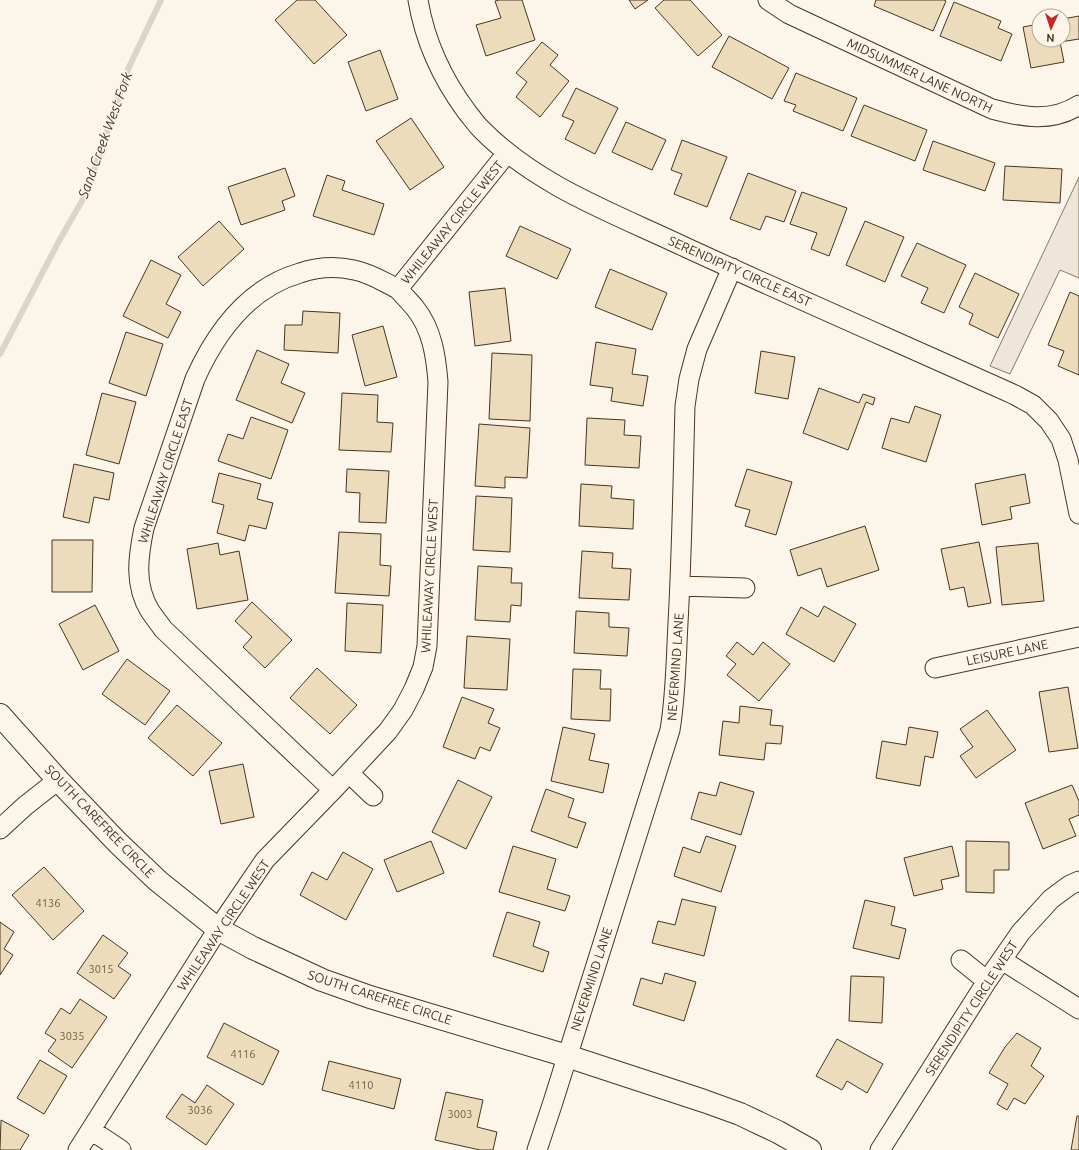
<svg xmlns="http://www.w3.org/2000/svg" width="1079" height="1150" font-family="Ubuntu,sans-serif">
	<rect width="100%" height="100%" fill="#fbf6e9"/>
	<path fill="#ede6d9" stroke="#887966" d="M 1079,177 L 1079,278 L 1060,270 L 1010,374 L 990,366 Z"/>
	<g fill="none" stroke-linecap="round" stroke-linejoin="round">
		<path stroke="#dcd4c6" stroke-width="6" d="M 0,354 L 59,241 L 86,194 L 129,67 L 161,0"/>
	</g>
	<path fill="#ecdcbc" stroke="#4a3520" d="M 297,0 L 315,0 L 347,35 L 314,64 L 275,20 Z
		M 499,0 L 522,0 L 535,40 L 486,56 L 476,25 L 501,18 L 495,1 Z
		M 629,0 L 648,0 L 635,9 Z
		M 664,0 L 690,0 L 722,35 L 698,56 L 655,8 Z
		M 876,0 L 944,0 L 946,1 L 933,31 L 874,6 Z
		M 954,2 L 1001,21 L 998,28 L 1012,34 L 1001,61 L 940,36 Z
		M 1079,16 L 1079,39 L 1060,42 L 1064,62 L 1031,68 L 1023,27 L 1039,24 L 1039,40 L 1063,40 L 1063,19 Z
		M 729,36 L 789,68 L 772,99 L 712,67 Z
		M 542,42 L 558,55 L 550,65 L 569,81 L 540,117 L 516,97 L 527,82 L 516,73 Z
		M 380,50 L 398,99 L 366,111 L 348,62 Z
		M 796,73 L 857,98 L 843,131 L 793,111 L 796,105 L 784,101 Z
		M 576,88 L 618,108 L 595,154 L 565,139 L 574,121 L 562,116 Z
		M 864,105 L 927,130 L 915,161 L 851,136 Z
		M 411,118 L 444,167 L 410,190 L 376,141 Z
		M 626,122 L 666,140 L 652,170 L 612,152 Z
		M 682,140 L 727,157 L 707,207 L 674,194 L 682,174 L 671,170 Z
		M 933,141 L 995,163 L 985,191 L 923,170 Z
		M 1005,166 L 1062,169 L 1060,203 L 1003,200 Z
		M 285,168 L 295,196 L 282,201 L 285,210 L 241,225 L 228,187 Z
		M 748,173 L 796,191 L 784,222 L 766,216 L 760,230 L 730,219 Z
		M 327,175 L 345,181 L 342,190 L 384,204 L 374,235 L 313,216 Z
		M 802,192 L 847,208 L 829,256 L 811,249 L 817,233 L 790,224 Z
		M 219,221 L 244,249 L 203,286 L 178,257 Z
		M 865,221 L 904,237 L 885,282 L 846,265 Z
		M 520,226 L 571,249 L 557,279 L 506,256 Z
		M 917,243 L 966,265 L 944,313 L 921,303 L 928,288 L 901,276 Z
		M 151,260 L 181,275 L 166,304 L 181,312 L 168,338 L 123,316 Z
		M 610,269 L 667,293 L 652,330 L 595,307 Z
		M 975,273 L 1019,294 L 998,338 L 969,324 L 973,314 L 959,307 Z
		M 505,288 L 511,341 L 475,346 L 469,292 Z
		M 1070,292 L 1079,296 L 1079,375 L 1058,366 L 1064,351 L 1048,345 Z
		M 303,311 L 340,313 L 338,353 L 284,350 L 285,325 L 302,325 Z
		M 383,326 L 397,377 L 365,386 L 352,335 Z
		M 126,332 L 163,344 L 146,396 L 109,383 Z
		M 596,342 L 636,349 L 632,374 L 648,376 L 643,406 L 611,401 L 613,388 L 590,385 Z
		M 257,350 L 289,364 L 281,383 L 305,393 L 292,423 L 236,400 Z
		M 761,351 L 795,357 L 788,399 L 755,393 Z
		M 492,353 L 532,355 L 530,421 L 489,419 Z
		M 819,388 L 859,403 L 863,394 L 875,398 L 873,405 L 866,402 L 848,450 L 803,433 Z
		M 102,393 L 136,402 L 119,464 L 86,455 Z
		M 342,393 L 378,395 L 377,422 L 393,423 L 391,452 L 339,450 Z
		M 915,406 L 941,415 L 926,462 L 882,448 L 891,418 L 909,423 Z
		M 251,417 L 288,430 L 271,479 L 218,461 L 228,434 L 243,439 Z
		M 587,418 L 625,420 L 624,435 L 641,436 L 639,468 L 585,465 Z
		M 479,424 L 530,428 L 527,478 L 505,477 L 505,488 L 475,486 Z
		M 74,464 L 114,473 L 109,500 L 94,497 L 89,523 L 63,517 Z
		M 347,469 L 389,471 L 386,523 L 359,522 L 360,493 L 346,492 Z
		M 747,469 L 792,482 L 776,535 L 745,526 L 750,510 L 735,506 Z
		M 219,473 L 261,484 L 257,499 L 273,503 L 266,529 L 249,525 L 245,541 L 217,533 L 224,505 L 212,502 Z
		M 1025,474 L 1030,503 L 1010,507 L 1012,519 L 982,525 L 975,484 Z
		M 581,484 L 612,486 L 611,498 L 634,500 L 633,529 L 579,526 Z
		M 476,496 L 512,498 L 510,552 L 473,550 Z
		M 865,526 L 879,570 L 827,587 L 821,568 L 798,576 L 790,550 Z
		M 339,532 L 381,534 L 380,565 L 391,566 L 389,596 L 335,593 Z
		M 52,540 L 93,540 L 92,592 L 52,592 Z
		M 979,542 L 991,603 L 968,607 L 964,587 L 950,590 L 941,549 Z
		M 218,543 L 220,555 L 239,551 L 248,600 L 197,609 L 187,549 Z
		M 1038,543 L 1044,601 L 1002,605 L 996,547 Z
		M 582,551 L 613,553 L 612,568 L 631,569 L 629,600 L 579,598 Z
		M 478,566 L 512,568 L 511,583 L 522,583 L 521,606 L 511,605 L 510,622 L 475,620 Z
		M 252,602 L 292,640 L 265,668 L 243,647 L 252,637 L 235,621 Z
		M 347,603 L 383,605 L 381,653 L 345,651 Z
		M 95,605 L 119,651 L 83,670 L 59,624 Z
		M 824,606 L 856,624 L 834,662 L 786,634 L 801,607 L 818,617 Z
		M 576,611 L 609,613 L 609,627 L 629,628 L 627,656 L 574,653 Z
		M 467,636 L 510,639 L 507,690 L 464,688 Z
		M 737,642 L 753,655 L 763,642 L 790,664 L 759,701 L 727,675 L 736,664 L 726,656 Z
		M 127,659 L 170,691 L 145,725 L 102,694 Z
		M 317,668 L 357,705 L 330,734 L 290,698 Z
		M 573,669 L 601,670 L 600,689 L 611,689 L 610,721 L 571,719 Z
		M 1068,687 L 1078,748 L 1049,752 L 1039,692 Z
		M 462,697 L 494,709 L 488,723 L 500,728 L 490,751 L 480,747 L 475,759 L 443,747 Z
		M 177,705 L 222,743 L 193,776 L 148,738 Z
		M 740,706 L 772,710 L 770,725 L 783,726 L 781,744 L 766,743 L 764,760 L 719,755 L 723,721 L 739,723 Z
		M 987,710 L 1016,750 L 976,778 L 960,756 L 973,747 L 960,729 Z
		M 563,727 L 595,734 L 589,760 L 609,764 L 603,793 L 551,781 Z
		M 909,727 L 938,732 L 933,758 L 925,756 L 920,786 L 876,778 L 882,741 L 906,745 Z
		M 243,764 L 254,817 L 221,824 L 209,771 Z
		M 458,780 L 492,797 L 466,849 L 432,832 Z
		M 720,782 L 754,792 L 741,835 L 691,819 L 699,792 L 716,796 Z
		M 1072,785 L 1079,801 L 1079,815 L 1069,819 L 1076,836 L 1043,849 L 1025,803 Z
		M 546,789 L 574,799 L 568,817 L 586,823 L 577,848 L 531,831 Z
		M 706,836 L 736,846 L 721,892 L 674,876 L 683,847 L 700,853 Z
		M 431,841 L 444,873 L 397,892 L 384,860 Z
		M 966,841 L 1009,842 L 1009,870 L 994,870 L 994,893 L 966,892 Z
		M 513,846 L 556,859 L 547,889 L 570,896 L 565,911 L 499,892 Z
		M 952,846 L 959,876 L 941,880 L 943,889 L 914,896 L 904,858 Z
		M 343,852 L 373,869 L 346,920 L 300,895 L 312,872 L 327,880 Z
		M 44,867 L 84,911 L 53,940 L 12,895 Z
		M 682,899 L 716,907 L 704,956 L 652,943 L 658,921 L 675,925 Z
		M 865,900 L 895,907 L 891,925 L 906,929 L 899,959 L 853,948 Z
		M 507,912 L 540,922 L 533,946 L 549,952 L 543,972 L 493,956 Z
		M 0,922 L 14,932 L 4,949 L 13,955 L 0,975 Z
		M 103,935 L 128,953 L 118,966 L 131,975 L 114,999 L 77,973 Z
		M 665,973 L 696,982 L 684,1021 L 633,1005 L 641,978 L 662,984 Z
		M 851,976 L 884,977 L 882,1023 L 849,1021 Z
		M 80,999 L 107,1017 L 72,1068 L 48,1051 L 56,1040 L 45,1033 L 61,1008 L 70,1014 Z
		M 224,1023 L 279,1051 L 263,1085 L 207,1057 Z
		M 1017,1033 L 1041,1048 L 1031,1066 L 1044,1076 L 1025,1104 L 1014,1098 L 1007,1110 L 997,1104 L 1008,1084 L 989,1073 L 1005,1047 Z
		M 837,1039 L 883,1064 L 867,1093 L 847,1081 L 842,1090 L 816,1076 Z
		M 40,1060 L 67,1076 L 44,1114 L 17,1098 Z
		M 329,1061 L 401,1079 L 394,1109 L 322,1090 Z
		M 207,1085 L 234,1104 L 206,1145 L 166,1117 L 182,1094 L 195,1103 Z
		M 446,1092 L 483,1100 L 477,1127 L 497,1132 L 493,1150 L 480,1150 L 435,1140 Z
		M 1077,1116 L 1079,1116 L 1079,1150 L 1071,1150 Z
		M 1,1120 L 29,1135 L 20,1150 L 0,1150 Z"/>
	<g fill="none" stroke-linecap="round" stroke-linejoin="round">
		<g stroke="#4a3520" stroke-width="21">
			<path id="street" d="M 418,0 C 425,42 441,77 467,112 C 472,118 476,124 481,129 C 538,187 616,214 687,248 C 796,298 906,346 1015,395 L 1033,405 L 1049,421 L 1061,439 L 1068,460 L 1079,514
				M 768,0 L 789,14 L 992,109 C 1022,117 1051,123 1079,105
				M 680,586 L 745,588
				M 935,668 L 1079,637
				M 349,773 L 373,796
				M 333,790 L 163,629 C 159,623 154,617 150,611 C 134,585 138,557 144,528 L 195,379 C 216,332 248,288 300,273 C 318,267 336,266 354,270 C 370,273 384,282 398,289
				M 0,829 L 25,806 L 58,780
				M 961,960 L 987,981
				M 1002,960 L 1079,1009
				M 91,1130 L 121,1150
				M 78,1150 L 218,929 L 265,860 L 333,790 L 388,731 L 403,710 L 414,689 L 423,667 L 427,646 L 438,382 C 436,356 432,329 415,308 C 410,302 404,296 398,289 L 507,153
				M 537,1150 L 553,1102 L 670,730 C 676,694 676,659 678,623 C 682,551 683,478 685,406 L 689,379 L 697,349 L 732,268
				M 880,1150 L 987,981 L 1021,932 L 1051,899 L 1070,885 L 1079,881"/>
		</g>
		<g stroke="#4a3520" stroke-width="24">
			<path id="secondary" d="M 0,715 L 58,780 L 117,842 L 158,881 L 218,929 L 253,948 L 322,980 L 370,997 L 567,1056 L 704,1101 L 740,1114 L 778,1132 L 810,1150"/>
		</g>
		<use href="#street" stroke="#fbf6e9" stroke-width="19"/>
		<use href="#secondary" stroke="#fbf6e9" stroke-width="22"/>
	</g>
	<g text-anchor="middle" stroke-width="3" stroke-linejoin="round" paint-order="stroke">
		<g font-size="11" fill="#725f47">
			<text x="48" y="907">4136</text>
			<text x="101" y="973">3015</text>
			<text x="72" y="1040">3035</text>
			<text x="243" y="1058">4116</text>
			<text x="361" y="1089">4110</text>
			<text x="200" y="1114">3036</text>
			<text x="460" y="1118">3003</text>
		</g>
		<g font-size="13" fill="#4a3520" stroke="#fbf6e9">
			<text transform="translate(920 75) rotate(25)" y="5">MIDSUMMER LANE NORTH</text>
			<text transform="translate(452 222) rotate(-51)" y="5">WHILEAWAY CIRCLE WEST</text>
			<text transform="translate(740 271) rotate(24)" y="5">SERENDIPITY CIRCLE EAST</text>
			<text transform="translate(165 471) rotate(-72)" y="5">WHILEAWAY CIRCLE EAST</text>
			<text transform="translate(429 576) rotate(-87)" y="5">WHILEAWAY CIRCLE WEST</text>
			<text transform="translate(1007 652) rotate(-12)" y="5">LEISURE LANE</text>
			<text transform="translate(675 667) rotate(-86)" y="5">NEVERMIND LANE</text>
			<text transform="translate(100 821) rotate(46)" y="5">SOUTH CAREFREE CIRCLE</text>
			<text transform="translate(223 925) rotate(-56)" y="5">WHILEAWAY CIRCLE WEST</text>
			<text transform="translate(591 979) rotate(-72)" y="5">NEVERMIND LANE</text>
			<text transform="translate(380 997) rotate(18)" y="5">SOUTH CAREFREE CIRCLE</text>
			<text transform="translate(971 1008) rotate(-57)" y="5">SERENDIPITY CIRCLE WEST</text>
		</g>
		<g font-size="14" font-style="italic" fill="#4a3520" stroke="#fbf6e9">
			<text transform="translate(105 135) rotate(-70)" y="5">Sand Creek West Fork</text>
		</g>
	</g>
	<g transform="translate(1051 28) rotate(183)"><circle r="19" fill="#fbf6e9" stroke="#b4a999"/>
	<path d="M0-3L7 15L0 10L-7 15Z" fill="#c62828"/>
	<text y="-6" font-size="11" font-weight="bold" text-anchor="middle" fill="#4a3520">N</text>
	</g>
</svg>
